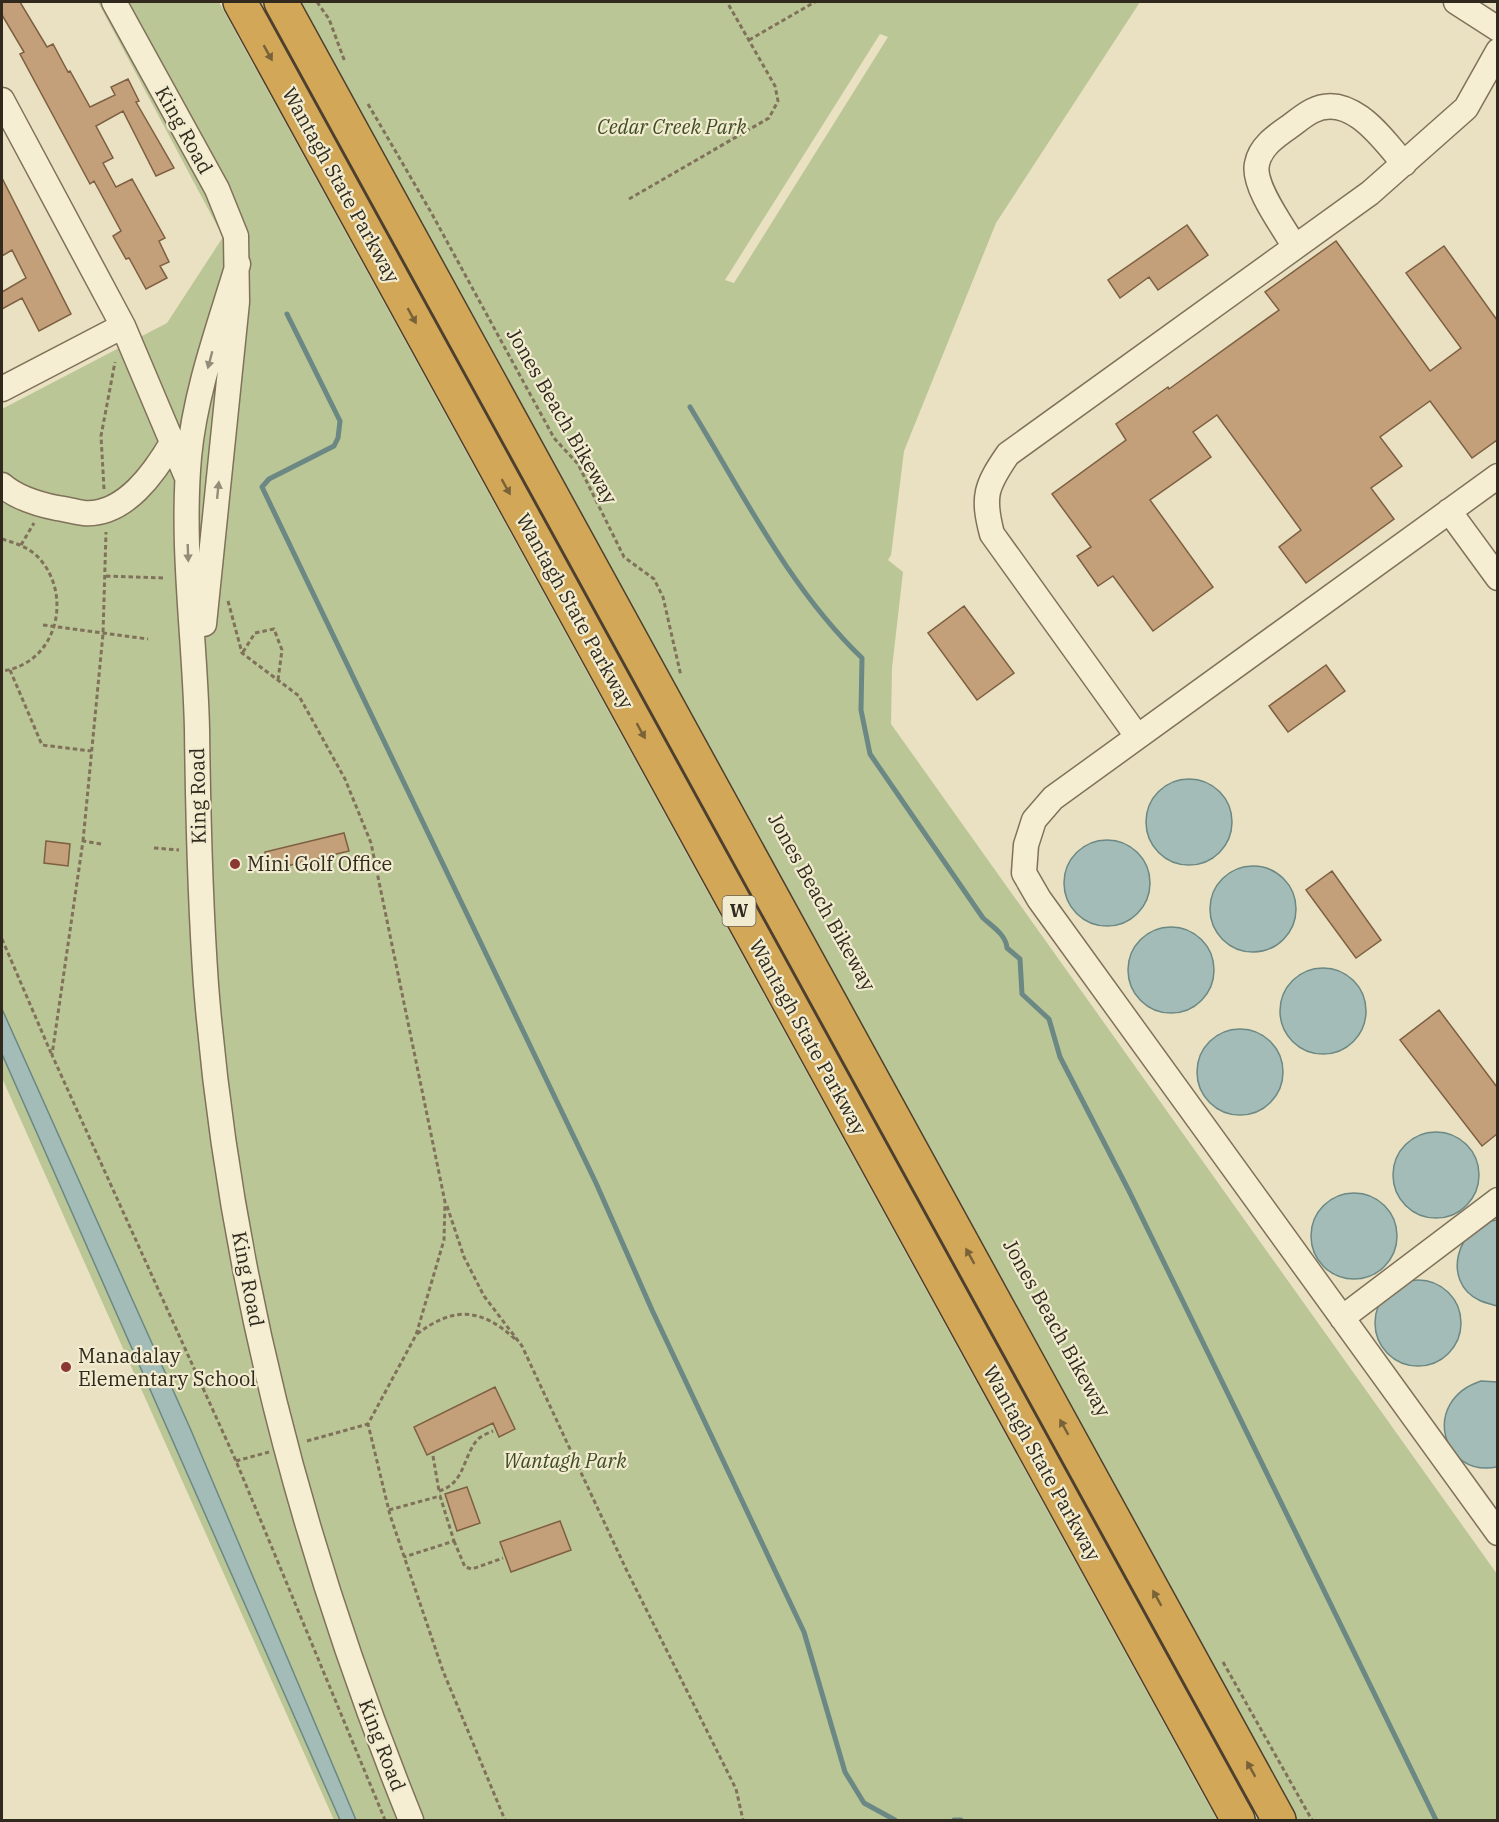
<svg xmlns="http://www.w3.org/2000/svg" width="1499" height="1822" font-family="'IBM Plex Serif',serif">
	<rect width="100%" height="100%" fill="#e9e1c1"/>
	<path fill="#bbc696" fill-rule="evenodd" d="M 98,2 L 219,2 L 1217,1820 L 334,1820 L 2,1078 L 2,409 L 167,323 L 223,237 Z
		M 253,2 L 262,2 L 1261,1820 L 1250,1820 Z
		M 297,2 L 1140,2 L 996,223 L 904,451 L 891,555 L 888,560 L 903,572 L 892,668 L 891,724 L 1497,1574 L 1497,1820 L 1294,1820 ZM 880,34 L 888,37 L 734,283 L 725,280 Z"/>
	<path fill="#a3bcb7" stroke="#6b8884" stroke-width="1.5" d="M1146 822a43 43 0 1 1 86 0a43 43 0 1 1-86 0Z
		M1064 883a43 43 0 1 1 86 0a43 43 0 1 1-86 0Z
		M1210 909a43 43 0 1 1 86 0a43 43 0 1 1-86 0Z
		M1128 970a43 43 0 1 1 86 0a43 43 0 1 1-86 0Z
		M1280 1011a43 43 0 1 1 86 0a43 43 0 1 1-86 0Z
		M 2,1009 L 190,1428 L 356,1820 L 340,1820 L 2,1054 Z
		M1197 1072a43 43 0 1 1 86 0a43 43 0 1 1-86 0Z
		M1393 1175a43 43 0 1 1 86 0a43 43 0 1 1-86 0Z
		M1311 1236a43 43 0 1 1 86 0a43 43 0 1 1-86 0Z
		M 1497,1220 L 1497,1306 C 1492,1304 1484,1303 1479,1300 C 1440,1281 1458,1223 1497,1220 Z
		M1375 1323a43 43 0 1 1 86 0a43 43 0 1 1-86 0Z
		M 1481,1381 L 1497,1382 L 1497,1467 C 1442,1478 1420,1401 1481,1381 Z"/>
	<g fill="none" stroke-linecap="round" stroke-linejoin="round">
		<path stroke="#6b8884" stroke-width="5" d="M 287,314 L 340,421 L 338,438 L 334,446 L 269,479 L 262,487 L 596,1183 L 652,1310 L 804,1632 L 845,1772 L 864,1803 L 895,1820
			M 690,407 C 742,492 789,588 862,658 L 861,710 L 870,754 L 983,918 C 993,927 1006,935 1007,948 L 1020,959 L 1022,994 L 1049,1019 L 1060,1057 L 1129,1191 L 1436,1820
			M 954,1820 L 961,1820"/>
	</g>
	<path fill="#c4a07a" stroke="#7d5f42" stroke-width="1.5" d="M 2,2 L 20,2 L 47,47 L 53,44 L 68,72 L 70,71 L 90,107 L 115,95 L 111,87 L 128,79 L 139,101 L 136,102 L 174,168 L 156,176 L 123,111 L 96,126 L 113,158 L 103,163 L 116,187 L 132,179 L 165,238 L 159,241 L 169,262 L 160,266 L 167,278 L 146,289 L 129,258 L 126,259 L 113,236 L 121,231 L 94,181 L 90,184 L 20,54 L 24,52 L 2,15 Z
		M 2,178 L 71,314 L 39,331 L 22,298 L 2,309 L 2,292 L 26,278 L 12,250 L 2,256 Z
		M 1187,225 L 1208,255 L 1158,290 L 1149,277 L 1120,298 L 1108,280 Z
		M 1336,241 L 1430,371 L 1461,348 L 1406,273 L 1444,246 L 1497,320 L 1497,440 L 1472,458 L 1430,401 L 1380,437 L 1402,466 L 1371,488 L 1394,519 L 1306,583 L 1279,547 L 1301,530 L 1217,415 L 1193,432 L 1211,457 L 1150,500 L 1213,587 L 1153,631 L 1113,576 L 1098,586 L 1077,556 L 1091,547 L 1052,494 L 1126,440 L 1116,424 L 1168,387 L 1169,389 L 1279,310 L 1265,292 Z
		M 964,606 L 1014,673 L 977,700 L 928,633 Z
		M 1326,665 L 1345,691 L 1288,732 L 1269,706 Z
		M 344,833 L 349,851 L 270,870 L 265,852 Z
		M 46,841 L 70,844 L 68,866 L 44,863 Z
		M 1332,871 L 1381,940 L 1356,958 L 1306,890 Z
		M 1439,1010 L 1497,1087 L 1497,1134 L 1482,1146 L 1400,1040 Z
		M 495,1387 L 515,1429 L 499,1437 L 493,1423 L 427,1455 L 414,1427 Z
		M 467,1487 L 480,1523 L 457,1531 L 445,1494 Z
		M 560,1521 L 571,1550 L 511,1572 L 500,1542 Z"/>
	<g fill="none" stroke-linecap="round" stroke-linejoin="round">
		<g stroke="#80725a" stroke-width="27">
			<path id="minor" d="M 114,2 L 217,189 L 236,236 L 237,302 L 204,624
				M 1456,2 L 1498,29
				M 2,100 L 123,326 L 186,475
				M 1295,247 C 1284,228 1252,186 1257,164 C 1260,147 1276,136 1289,127 C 1296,122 1304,115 1312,111 C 1350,91 1384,140 1404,164
				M 238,264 C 219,327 195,392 189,457 C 181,548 195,639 197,729 C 198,814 200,900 206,985 C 229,1273 303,1553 411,1820
				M 2,389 L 123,326
				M 1498,476 L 1053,798 L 1034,820 L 1026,845 L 1024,873 L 1039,899 L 1498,1533
				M 2,485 C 17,498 37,504 57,508 C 66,509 75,512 84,513 C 125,516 155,472 173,441
				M 1449,511 L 1498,578
				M 1137,736 L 992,534 C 982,496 986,486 1008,454 L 1370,193 L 1466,108 L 1498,51
				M 1342,1318 L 1498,1200"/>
		</g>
		<g stroke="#4e402e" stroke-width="36">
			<path id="highway" d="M 240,2 L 1238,1820
				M 281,2 L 1279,1820"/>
		</g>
		<path stroke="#80725a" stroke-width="3" stroke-dasharray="4.5 3" stroke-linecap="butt" d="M 317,2 L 329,19 L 345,62
			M 749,40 L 815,2
			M 368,104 L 432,214 L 554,438 L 578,464 L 624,557 L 654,579 L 663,597 L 681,676
			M 629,199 L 769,118 L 778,101 L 775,86 L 727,2
			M 104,489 L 101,436 L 115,362
			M 2,539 C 15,543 28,547 38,557 C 74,595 57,664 2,671
			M 21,545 L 34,523
			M 106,576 L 165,578
			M 228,601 L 242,653 L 299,696 L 345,779 L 371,843 L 445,1202 L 444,1240 L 416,1335 L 368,1424 L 390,1515 L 443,1671 L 505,1820
			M 43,625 L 148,639
			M 243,652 L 255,633 L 274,629 L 282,650 L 278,680
			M 10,670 L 42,745 L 91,751
			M 83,841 L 103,634 L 106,532
			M 101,844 L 83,841 L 52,1055 L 236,1461 L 385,1820
			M 154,848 L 179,850
			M 2,939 L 51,1053
			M 447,1206 L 464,1257 L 484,1296 L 522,1346 L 626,1569 L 736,1789 L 743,1820
			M 417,1334 C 454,1306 481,1308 515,1339
			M 307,1441 L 368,1424
			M 433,1456 L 439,1491
			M 236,1461 L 269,1452
			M 439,1491 C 465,1483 462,1459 477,1440 C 481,1436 488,1433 493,1431
			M 389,1510 L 440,1496 L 454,1541 L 404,1557
			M 454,1541 L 465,1567 L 472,1569 L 503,1558
			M 1223,1662 L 1312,1820"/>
		<use href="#minor" stroke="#f5eed3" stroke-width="24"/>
		<use href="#highway" stroke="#d2a858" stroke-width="33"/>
	</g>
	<defs><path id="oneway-solid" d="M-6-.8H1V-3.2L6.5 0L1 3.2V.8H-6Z" transform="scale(1.5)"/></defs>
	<g fill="#796238">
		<use href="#oneway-solid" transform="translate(268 53) rotate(61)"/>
		<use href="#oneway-solid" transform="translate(412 316) rotate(61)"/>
		<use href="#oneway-solid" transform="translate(506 487) rotate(61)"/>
		<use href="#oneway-solid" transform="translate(641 731) rotate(61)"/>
		<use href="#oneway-solid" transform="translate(970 1256) rotate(-119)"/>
		<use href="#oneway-solid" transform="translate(1064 1427) rotate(-119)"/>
		<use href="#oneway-solid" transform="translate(1157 1598) rotate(-119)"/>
		<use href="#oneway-solid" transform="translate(1251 1769) rotate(-119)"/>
	</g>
	<g fill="#938c78">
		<use href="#oneway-solid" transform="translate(210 360) rotate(105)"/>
		<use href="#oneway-solid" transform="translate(218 490) rotate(-84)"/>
		<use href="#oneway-solid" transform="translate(188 553) rotate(88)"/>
	</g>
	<g fill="#8a3830" stroke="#f1ebcf" stroke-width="2">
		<circle cx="235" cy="864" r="6"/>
		<circle cx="66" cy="1367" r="6"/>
	</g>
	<g text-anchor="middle" stroke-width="4.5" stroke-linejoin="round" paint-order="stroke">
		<rect fill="#f1ebcf" stroke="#6b6352" stroke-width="1.5" x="722.5" y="896" width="33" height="30" rx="4.5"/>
		<g font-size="18" font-weight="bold" fill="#31291d">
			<text x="739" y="917">W</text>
		</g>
		<g font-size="20" font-style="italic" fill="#3f4c25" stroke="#f1ebcf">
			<text x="672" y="134">Cedar Creek Park</text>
			<text x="565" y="1468">Wantagh Park</text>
		</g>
		<g font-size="20" fill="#31291d" stroke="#f1ebcf">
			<text transform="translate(184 130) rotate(61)" y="7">King Road</text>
			<text transform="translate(341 185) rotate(61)" y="7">Wantagh State Parkway</text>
			<text transform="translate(562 416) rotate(60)" y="7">Jones Beach Bikeway</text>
			<text transform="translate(575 611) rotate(61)" y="7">Wantagh State Parkway</text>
			<text transform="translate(198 796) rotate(-91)" y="7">King Road</text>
			<text transform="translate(822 902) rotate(61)" y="7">Jones Beach Bikeway</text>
			<text transform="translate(808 1037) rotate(61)" y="7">Wantagh State Parkway</text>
			<text transform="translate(248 1279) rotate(79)" y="7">King Road</text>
			<text transform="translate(1057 1328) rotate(61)" y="7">Jones Beach Bikeway</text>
			<text transform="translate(1042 1463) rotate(61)" y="7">Wantagh State Parkway</text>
			<text transform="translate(382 1745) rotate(69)" y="7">King Road</text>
		</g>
		<g font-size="20" fill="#31291d" stroke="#f1ebcf" text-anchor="start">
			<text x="247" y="871">Mini Golf Office</text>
			<text x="78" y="1363">Manadalay<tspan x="78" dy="23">Elementary School</tspan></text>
		</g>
	</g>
	<rect width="1499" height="1822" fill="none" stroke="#31291d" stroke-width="6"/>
</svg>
